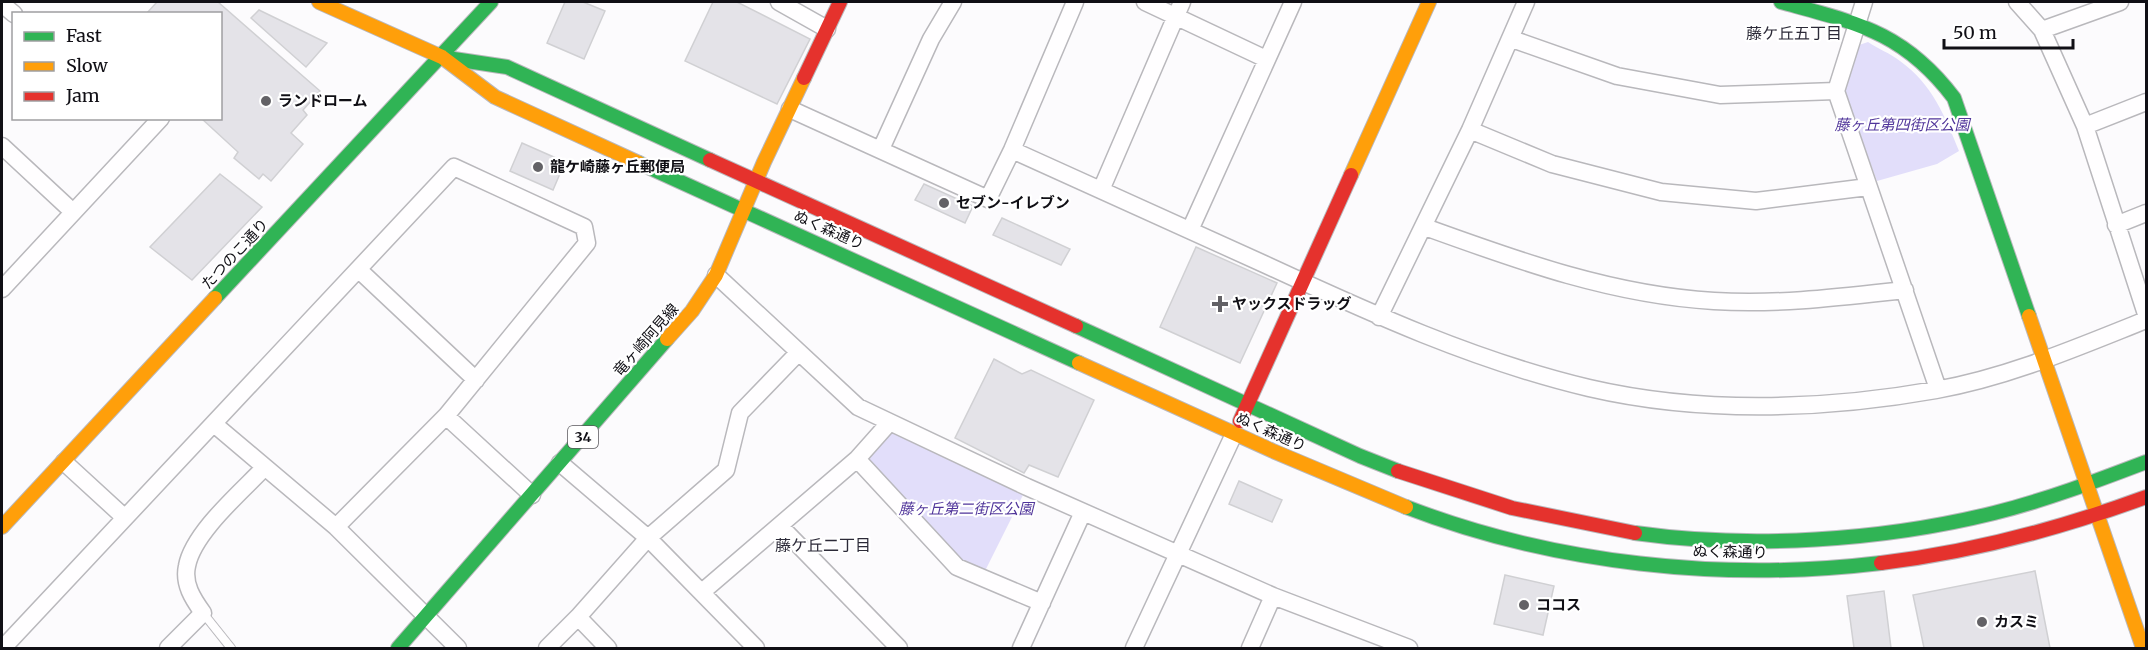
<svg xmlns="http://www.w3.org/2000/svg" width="2148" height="650" font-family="Merriweather,'Noto Sans JP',serif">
	<rect width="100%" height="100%" fill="#fcfbfd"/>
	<path fill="#e2defa" d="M 1868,42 C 1878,49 1890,53 1900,61 C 1932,84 1945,116 1959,151 L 1937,164 L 1877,181 L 1843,90 L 1859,45 Z
		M 889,423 L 1027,487 L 982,577 L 957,567 L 857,459 Z"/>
	<path fill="#e4e3e8" stroke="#d0d0d3" stroke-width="1.5" d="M 157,2 L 218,2 L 320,91 L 303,110 L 307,115 L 291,133 L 303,144 L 271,181 L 263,174 L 259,179 L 234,158 L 238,152 L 201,118 L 220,118 L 220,14 L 146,14 Z
		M 565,2 L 583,2 L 605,11 L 584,59 L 547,43 Z
		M 713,2 L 737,2 L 810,39 L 777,104 L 685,61 Z
		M 259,10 L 327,43 L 306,67 L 251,18 Z
		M 522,143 L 565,162 L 553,190 L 510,171 Z
		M 220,174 L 262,207 L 192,280 L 150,247 Z
		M 924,184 L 973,206 L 965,223 L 915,200 Z
		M 1002,218 L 1070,249 L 1061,265 L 993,235 Z
		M 1196,247 L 1277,283 L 1240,363 L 1160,327 Z
		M 994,359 L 1022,374 L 1031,370 L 1094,400 L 1058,477 L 1029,465 L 1024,473 L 955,438 Z
		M 1239,481 L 1282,500 L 1272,522 L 1229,504 Z
		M 2035,571 L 2050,648 L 1924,648 L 1913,595 Z
		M 1505,575 L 1554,586 L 1543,635 L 1494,624 Z
		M 1884,591 L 1891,648 L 1854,648 L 1847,596 Z"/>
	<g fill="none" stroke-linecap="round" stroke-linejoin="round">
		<g stroke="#b9b8bc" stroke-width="10">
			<path id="lane" d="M 203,613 L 231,648"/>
		</g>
		<g stroke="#b9b8bc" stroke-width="19">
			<path id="street" d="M 779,2 L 827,29
				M 1145,2 L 1266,59
				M 2017,2 L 2042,30 L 2085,126 L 2146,314
				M 2,4 L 14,14
				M 2042,30 L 2120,2
				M 1512,39 L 1617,76 L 1720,95 L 1836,91 L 1864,2
				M 1836,91 L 1938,389
				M 790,109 L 988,199 L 1012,150 L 1075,2
				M 2085,126 L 2146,102
				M 1470,130 L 1552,164 L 1661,192 L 1756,201 L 1868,187
				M 2,146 L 73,212
				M 881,149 L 931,39 L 953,2
				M 1012,150 C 1096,188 1180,226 1264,264 C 1370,313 1475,361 1589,388 C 1701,414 1824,410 1936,390 C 2009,377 2078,347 2146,320
				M 1101,190 L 1182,2
				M 2116,225 L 2146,213
				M 1425,227 C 1519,261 1612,295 1714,301 C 1778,305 1841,297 1905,290
				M 1190,230 L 1293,2
				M 359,270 L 476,380
				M 716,275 L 858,407 L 1027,487 L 1273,596 L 1409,648
				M 2,289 L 161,118
				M 1379,317 L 1470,130 L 1526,2
				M 446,416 L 532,495
				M 214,424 L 336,527 L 458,648
				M 857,459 L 957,567 L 1042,603
				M 64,462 L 124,517
				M 560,463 L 648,538 L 756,648
				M 780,526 L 899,648
				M 702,592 L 857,459 L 889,423
				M 578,617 L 608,648
				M 3,648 L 454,167 L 584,227 L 587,243 L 446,416 L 336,527
				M 168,648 L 203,613 C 193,599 183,584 187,566 C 193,533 241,492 264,468
				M 547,648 L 578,617 L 648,538 L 726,470 L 740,413 L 799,352
				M 1021,648 L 1083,512
				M 1134,648 L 1234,434
				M 1250,648 L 1273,596"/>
		</g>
		<g stroke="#b9b8bc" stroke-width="16">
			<path id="fast" d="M 1781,2 C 1857,23 1904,32 1954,98 L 2029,316
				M 447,58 L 507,67 L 710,160
				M 639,163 L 1079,363
				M 215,298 L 491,2
				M 1076,326 L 1360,456 L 1398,471
				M 1406,507 C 1554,564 1723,582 1881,563
				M 1635,533 C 1750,549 1881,541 1994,513 C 2046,500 2096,481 2146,462
				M 398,648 L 667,339"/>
		</g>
		<g stroke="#b9b8bc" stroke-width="16">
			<path id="slow" d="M 319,2 L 442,57 L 495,97 L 639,163
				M 1351,175 L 1429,2
				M 2029,316 L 2143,648
				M 667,339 L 692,311 L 716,275 L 764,162 L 804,78
				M 1079,363 L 1273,451 L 1406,507
				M 2,527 L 215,298"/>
		</g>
		<g stroke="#b9b8bc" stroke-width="16">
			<path id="jam" d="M 804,78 L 840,2
				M 710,160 L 1076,326
				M 1240,421 L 1351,175
				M 1398,471 L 1512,508 L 1635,533
				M 1881,563 C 1973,552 2059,529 2146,497"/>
		</g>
		<use href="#lane" stroke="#fffeff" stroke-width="8"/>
		<use href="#street" stroke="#fffeff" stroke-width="16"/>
		<use href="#fast" stroke="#30b455" stroke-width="14"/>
		<use href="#slow" stroke="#ff9f0a" stroke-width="14"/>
		<use href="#jam" stroke="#e5322d" stroke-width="14"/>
	</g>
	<g fill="#636266" stroke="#fff" stroke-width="2">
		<circle cx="266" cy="101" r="6"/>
		<circle cx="538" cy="167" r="6"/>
		<circle cx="944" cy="203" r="6"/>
		<path d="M1217 295h6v6h6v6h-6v6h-6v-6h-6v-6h6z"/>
		<circle cx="1524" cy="605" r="6"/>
		<circle cx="1982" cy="622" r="6"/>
	</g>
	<g text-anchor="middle" stroke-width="4.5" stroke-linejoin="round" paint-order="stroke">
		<rect fill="#fff" stroke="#58575b" stroke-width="1.5" x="568" y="426" width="30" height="22" rx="4.5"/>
		<g font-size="14" font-weight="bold" fill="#100f15">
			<text x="583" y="442">34</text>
		</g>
		<g font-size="15" font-weight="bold" fill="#100f15" stroke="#fff" text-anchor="start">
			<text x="278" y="106">ランドローム</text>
			<text x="550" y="172">龍ケ崎藤ヶ丘郵便局</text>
			<text x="956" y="208">セブン-イレブン</text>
			<text x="1232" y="309">ヤックスドラッグ</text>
			<text x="1536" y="610">ココス</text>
			<text x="1994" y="627">カスミ</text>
		</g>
		<g font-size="15" font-style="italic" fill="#50359a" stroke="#fff">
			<text x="1902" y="130">藤ヶ丘第四街区公園</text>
			<text x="966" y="514">藤ヶ丘第二街区公園</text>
		</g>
		<g font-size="15" fill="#100f15" stroke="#fff">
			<text transform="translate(829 230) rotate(24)" y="5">ぬく森通り</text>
			<text transform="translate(235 254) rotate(-47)" y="5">たつのこ通り</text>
			<text transform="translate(646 340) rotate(-49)" y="5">竜ヶ崎阿見線</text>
			<text transform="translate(1271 432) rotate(24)" y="5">ぬく森通り</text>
			<text transform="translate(1730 552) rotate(1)" y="5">ぬく森通り</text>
		</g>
		<g font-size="16" fill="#2c2a38" stroke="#fff">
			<text x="1794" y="39">藤ケ丘五丁目</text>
			<text x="823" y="551">藤ケ丘二丁目</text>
		</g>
	</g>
	<rect width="2148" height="650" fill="none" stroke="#100f15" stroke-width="6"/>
	<rect x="12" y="12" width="210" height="108" fill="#ffffff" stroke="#9f9fa1" stroke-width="1.5"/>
	<rect x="24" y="32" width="30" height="9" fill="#30b455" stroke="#9f9fa1" stroke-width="1.5"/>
	<text x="66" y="42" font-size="18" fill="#100f15">Fast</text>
	<rect x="24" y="62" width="30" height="9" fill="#ff9f0a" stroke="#9f9fa1" stroke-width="1.5"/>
	<text x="66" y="72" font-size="18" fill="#100f15">Slow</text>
	<rect x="24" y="92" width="30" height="9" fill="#e5322d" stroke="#9f9fa1" stroke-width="1.5"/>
	<text x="66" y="102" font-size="18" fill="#100f15">Jam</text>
	<path d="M1944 39v9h129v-9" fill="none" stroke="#100f15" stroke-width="3"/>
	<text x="1953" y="39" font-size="18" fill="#100f15" stroke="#ffffff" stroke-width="4.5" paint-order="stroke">50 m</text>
</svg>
